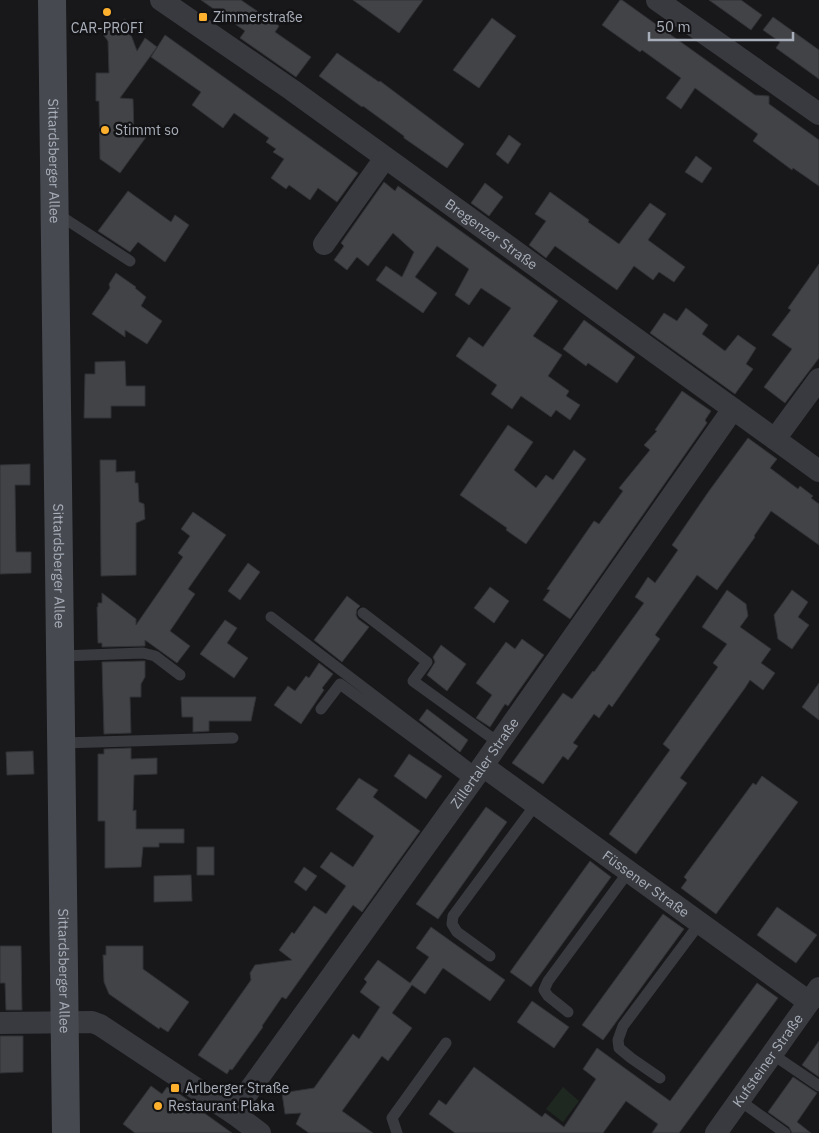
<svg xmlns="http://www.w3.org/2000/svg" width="819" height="1133" font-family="'IBM Plex Sans',sans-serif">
	<rect width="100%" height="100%" fill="#18181a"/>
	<path fill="#1f2820" d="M 563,1087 L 579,1101 L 563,1122 L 546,1109 Z"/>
	<path fill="#414347" stroke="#313236" d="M 201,0 L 241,0 L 279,26 L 275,32 L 311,57 L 296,77 L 240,38 L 245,31 Z
		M 353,0 L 423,0 L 399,33 Z
		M 620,0 L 622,0 L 755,95 L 769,96 L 769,104 L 819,140 L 819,186 L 793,168 L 792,170 L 753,141 L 758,134 L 695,88 L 681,109 L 666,98 L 681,78 L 642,50 L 640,52 L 602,25 Z
		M 709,0 L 741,0 L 762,15 L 751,30 Z
		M 773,17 L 819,50 L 819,79 L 776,48 L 780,42 L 763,30 Z
		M 492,18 L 516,36 L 479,88 L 453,70 Z
		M 125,19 L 137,51 L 145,38 L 157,47 L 120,98 L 133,99 L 134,134 L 149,133 L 120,173 L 100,159 L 99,101 L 96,101 L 96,73 L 109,73 L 108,41 L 102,33 Z
		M 165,35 L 358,173 L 337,202 L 318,188 L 310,200 L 289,185 L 286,189 L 271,178 L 284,159 L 273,152 L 276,149 L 266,142 L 269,138 L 234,113 L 223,128 L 192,105 L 201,92 L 151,57 Z
		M 337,53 L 379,82 L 380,81 L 464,144 L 447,168 L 404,138 L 404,136 L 363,106 L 362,107 L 319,76 Z
		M 509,135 L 521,144 L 508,164 L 496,154 Z
		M 696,156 L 712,168 L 702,183 L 685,172 Z
		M 384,182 L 395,191 L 398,186 L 558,301 L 533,336 L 562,355 L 548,376 L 569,391 L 566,396 L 580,405 L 570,420 L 556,410 L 551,417 L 521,396 L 512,409 L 491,394 L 497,385 L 456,356 L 469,337 L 483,347 L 511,308 L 481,288 L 469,305 L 455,295 L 469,269 L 437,246 L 415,277 L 437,293 L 423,313 L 376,280 L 386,266 L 402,277 L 414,252 L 393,233 L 368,266 L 357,257 L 347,270 L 334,260 L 344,246 L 341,243 Z
		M 485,183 L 503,197 L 489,216 L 471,203 Z
		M 128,191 L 171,222 L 175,215 L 189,225 L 165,262 L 138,242 L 130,252 L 98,231 Z
		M 550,192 L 589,220 L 588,222 L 619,244 L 650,203 L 666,214 L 648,240 L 685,267 L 674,282 L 659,272 L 653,280 L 634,266 L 617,290 L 555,246 L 546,258 L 529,245 L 546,221 L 535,214 Z
		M 819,264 L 819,358 L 785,403 L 764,387 L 792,349 L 772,335 L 791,310 L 788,308 Z
		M 116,273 L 136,287 L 135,288 L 146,297 L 141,306 L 162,321 L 147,344 L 125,330 L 125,337 L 92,314 L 110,288 L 109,284 Z
		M 686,308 L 708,325 L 702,334 L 725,351 L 738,335 L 756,348 L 746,364 L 753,369 L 735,394 L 650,333 L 664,313 L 677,321 Z
		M 584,320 L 635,357 L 617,383 L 588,363 L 586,366 L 563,349 Z
		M 125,361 L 126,386 L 145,386 L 145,406 L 111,406 L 111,418 L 84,418 L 85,374 L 95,374 L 95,362 Z
		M 682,391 L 711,411 L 705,420 L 707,423 L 570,619 L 543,600 L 550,590 L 547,589 L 594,521 L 599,524 L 623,491 L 619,488 L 650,450 L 644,445 L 657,431 L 655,430 Z
		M 508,425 L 533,442 L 514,470 L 536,488 L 546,475 L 553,480 L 574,450 L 586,459 L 526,544 L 506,530 L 507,528 L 460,495 Z
		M 748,438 L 777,459 L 770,468 L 798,489 L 800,486 L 813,496 L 811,498 L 819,504 L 819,545 L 771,511 L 754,536 L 755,537 L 717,590 L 697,575 L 655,635 L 660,639 L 612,707 L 609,704 L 599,718 L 594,714 L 573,743 L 578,746 L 568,760 L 563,756 L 543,784 L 512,763 L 563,693 L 572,699 L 593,671 L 594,672 L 644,603 L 635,597 L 648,577 L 655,583 L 678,550 L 672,545 L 709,491 Z
		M 100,460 L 116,460 L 116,472 L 135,471 L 135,483 L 138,483 L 139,502 L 144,504 L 145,519 L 136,523 L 136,575 L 101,576 Z
		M 30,464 L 30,485 L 15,485 L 16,552 L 31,552 L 31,573 L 0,574 L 0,465 Z
		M 193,512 L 226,535 L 188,589 L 195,594 L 170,631 L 190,646 L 177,663 L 145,640 L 145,646 L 102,647 L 102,643 L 98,643 L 97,607 L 98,607 L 98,603 L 102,603 L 102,593 L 136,619 L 136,625 L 183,557 L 178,553 L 190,536 L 181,529 Z
		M 248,563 L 260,572 L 240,600 L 228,591 Z
		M 490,587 L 509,601 L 494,623 L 474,608 Z
		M 727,590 L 746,604 L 748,616 L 740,627 L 771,649 L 761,663 L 775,673 L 763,690 L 750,680 L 745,688 L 680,778 L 687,783 L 636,854 L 609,834 L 670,750 L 663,744 L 718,667 L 713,663 L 727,644 L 702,627 Z
		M 792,590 L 808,602 L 798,617 L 809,625 L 792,649 L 778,639 L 774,615 Z
		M 347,596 L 360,606 L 357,609 L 356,615 L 358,619 L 369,627 L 342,662 L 314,640 Z
		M 225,620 L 237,628 L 227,643 L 248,658 L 234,678 L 200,654 Z
		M 522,639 L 544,655 L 508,706 L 505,704 L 490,727 L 476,718 L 492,695 L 476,683 L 506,642 L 515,649 Z
		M 441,645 L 466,664 L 447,691 L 427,675 L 435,662 L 433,657 Z
		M 142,661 L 145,661 L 145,677 L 141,684 L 141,697 L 130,697 L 131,733 L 104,734 L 102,662 Z
		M 319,663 L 333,674 L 322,688 L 324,690 L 301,724 L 274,705 L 288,686 L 295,691 L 306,676 L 309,678 Z
		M 819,683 L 819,720 L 802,707 Z
		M 181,697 L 256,697 L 251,721 L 209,721 L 209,731 L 193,732 L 193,717 L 182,717 Z
		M 427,709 L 468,740 L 460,752 L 419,720 Z
		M 131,748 L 131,759 L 157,758 L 157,774 L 134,775 L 133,811 L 136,810 L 136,829 L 184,829 L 184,843 L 159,843 L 159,847 L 143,847 L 141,867 L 105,868 L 105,821 L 98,821 L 98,754 L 104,754 L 104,749 Z
		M 33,751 L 34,774 L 7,775 L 6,752 Z
		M 409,754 L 442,776 L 426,799 L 394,776 Z
		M 762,776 L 798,802 L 716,914 L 681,888 L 687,880 L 684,877 L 753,783 L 756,785 Z
		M 359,778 L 378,790 L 373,797 L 420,831 L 362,912 L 353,905 L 286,999 L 282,997 L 262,1026 L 263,1027 L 232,1070 L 230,1069 L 227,1074 L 198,1055 L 251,980 L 250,973 L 255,965 L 292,960 L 279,950 L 292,932 L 294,934 L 314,906 L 326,914 L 346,886 L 320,867 L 331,852 L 353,867 L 374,836 L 336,809 Z
		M 486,807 L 507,822 L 438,919 L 416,904 Z
		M 197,847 L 214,847 L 214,875 L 197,875 Z
		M 590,861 L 611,877 L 531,987 L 510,972 Z
		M 304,867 L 317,876 L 306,891 L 294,882 Z
		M 191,875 L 192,901 L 154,902 L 154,876 Z
		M 777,907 L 817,935 L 796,963 L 757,935 Z
		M 663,914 L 684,929 L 603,1040 L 582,1025 Z
		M 431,927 L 505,980 L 490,1001 L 443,968 L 425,994 L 412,985 L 392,1013 L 412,1028 L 388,1061 L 382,1056 L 342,1111 L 373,1133 L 309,1133 L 296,1124 L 301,1113 L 285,1114 L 282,1093 L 314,1088 L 353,1034 L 359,1039 L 380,1007 L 360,992 L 367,982 L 364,979 L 378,960 L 410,983 L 429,957 L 416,948 Z
		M 0,946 L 21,946 L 22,1010 L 6,1010 L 5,983 L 0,983 Z
		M 106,946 L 143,946 L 143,969 L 189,1002 L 168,1032 L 160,1027 L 159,1029 L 109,994 L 104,982 L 103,955 L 106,955 Z
		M 757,983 L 778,998 L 679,1133 L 652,1133 L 658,1124 L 626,1101 L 603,1133 L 455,1133 L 429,1114 L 439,1100 L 446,1105 L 474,1067 L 542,1117 L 545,1113 L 564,1127 L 596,1079 L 583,1069 L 597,1048 L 670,1101 Z
		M 532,1001 L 569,1027 L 554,1048 L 517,1022 Z
		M 0,1036 L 23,1036 L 23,1072 L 0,1073 Z
		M 819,1041 L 819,1077 L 802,1065 Z
		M 793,1077 L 817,1093 L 797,1122 L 811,1133 L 792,1133 L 789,1127 L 768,1112 Z
		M 151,1086 L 162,1094 L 167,1087 L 177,1094 L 178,1093 L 194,1104 L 193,1105 L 232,1133 L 135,1133 L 123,1124 Z"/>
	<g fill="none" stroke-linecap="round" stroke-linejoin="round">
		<path stroke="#383a3f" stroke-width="11" d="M 56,213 L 130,261
			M 363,613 L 427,662 L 413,681 L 499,743
			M 271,617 L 477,774
			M 60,656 L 143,653 L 155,656 L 180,675
			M 321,709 L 340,684 L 472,781
			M 62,743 L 233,738
			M 490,956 L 457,932 L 452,924 L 453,916 L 536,804
			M 568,1012 L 548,996 L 544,990 L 548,981 L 629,871
			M 772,1054 L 819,1086
			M 660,1078 L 631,1058 L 619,1048 L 618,1040 L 623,1026 L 700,923
			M 739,1100 L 785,1133
			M 397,1133 L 392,1118 L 446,1043"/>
		<g stroke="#383a3f" stroke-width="22">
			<path id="s1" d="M 161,0 L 292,90 L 819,471"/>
			<path d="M 657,0 L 819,114"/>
			<path d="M 324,244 L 385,158"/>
			<path d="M 775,439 L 819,379"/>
			<path id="s2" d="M 483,766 L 809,1002"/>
			<path d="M 0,1023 L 92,1022 L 100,1025 L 233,1113 L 260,1133"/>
			<path id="s3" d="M 233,1113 L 477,774 L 733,409"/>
			<path id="s4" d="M 716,1133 L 819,988"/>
		</g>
		<path stroke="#46494f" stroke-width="28" id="s5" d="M 52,0 L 66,1133"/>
	</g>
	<g fill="#fdb02d" stroke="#131315" stroke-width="2">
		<circle cx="107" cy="12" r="5"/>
		<rect x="198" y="12" width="10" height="10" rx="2.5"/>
		<circle cx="105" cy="130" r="5"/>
		<rect x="170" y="1083" width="10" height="10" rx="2.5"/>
		<circle cx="158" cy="1106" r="5"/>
	</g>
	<g text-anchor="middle" stroke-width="5" stroke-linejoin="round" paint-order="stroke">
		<g font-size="14" fill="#a9afba" stroke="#131315" text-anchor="start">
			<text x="213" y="22">Zimmerstraße</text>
			<text x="107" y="33" text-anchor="middle">CAR-PROFI</text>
			<text x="115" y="135">Stimmt so</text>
			<text x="185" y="1093">Arlberger Straße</text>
			<text x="168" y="1111">Restaurant Plaka</text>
		</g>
		<g font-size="14" fill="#a9afba" stroke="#131315">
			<text dy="5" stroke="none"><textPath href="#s5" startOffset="161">Sittardsberger Allee</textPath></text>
			<text dy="5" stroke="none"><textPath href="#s1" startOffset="405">Bregenzer Straße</textPath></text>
			<text dy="5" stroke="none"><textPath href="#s5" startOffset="566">Sittardsberger Allee</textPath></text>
			<text dy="5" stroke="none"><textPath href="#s3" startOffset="431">Zillertaler Straße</textPath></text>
			<text dy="5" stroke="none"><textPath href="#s2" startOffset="201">Füssener Straße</textPath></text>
			<text dy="5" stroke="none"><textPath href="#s5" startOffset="971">Sittardsberger Allee</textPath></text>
			<text dy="5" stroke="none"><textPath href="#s4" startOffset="89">Kufsteiner Straße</textPath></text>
		</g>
	</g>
	<path d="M649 32v8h144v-8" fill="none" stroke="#a9afba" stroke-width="2.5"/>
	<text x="656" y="32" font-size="15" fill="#a9afba" stroke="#131315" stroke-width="4" paint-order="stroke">50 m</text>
</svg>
